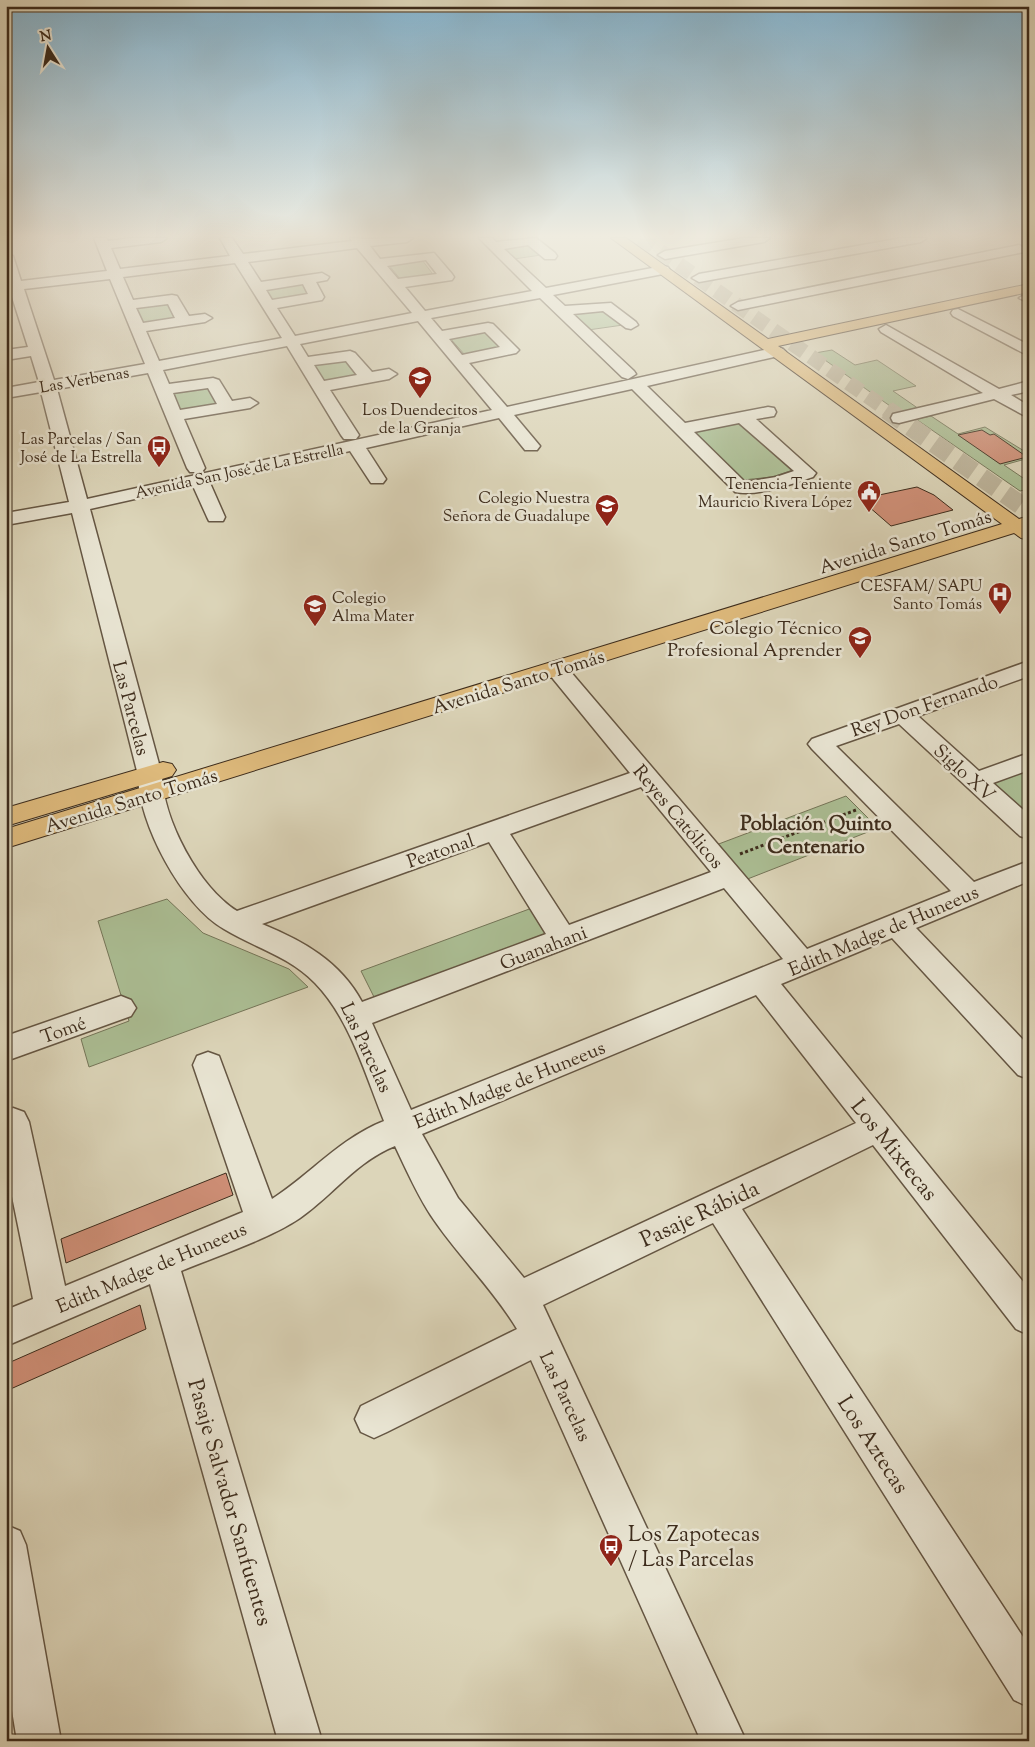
<svg xmlns="http://www.w3.org/2000/svg" width="1035" height="1747" font-family="'Sorts Mill Goudy',serif">
	<rect width="100%" height="100%" fill="#dcd5b9"/>
	<filter id="stains"><feTurbulence type="fractalNoise" baseFrequency=".004" numOctaves="4"/><feColorMatrix values="0 0 0 0 .2 0 0 0 0 .09 0 0 0 0 .02 0 0 0 .5 -.17"/></filter>
	<radialGradient id="worn" r=".72"><stop offset=".6" stop-color="#630" stop-opacity="0"/><stop offset="1" stop-color="#630" stop-opacity=".3"/></radialGradient>
	<path fill="#abbe94" stroke="#747558" d="M 526,242 L 541,255 L 514,259 L 500,246 Z
		M 422,260 L 432,273 L 430,276 L 401,280 L 388,264 Z
		M 307,283 L 314,295 L 272,303 L 262,288 Z
		M 168,300 L 178,317 L 144,325 L 135,305 Z
		M 603,307 L 623,325 L 588,330 L 570,313 Z
		M 484,332 L 499,346 L 497,350 L 465,355 L 448,336 Z
		M 832,350 L 855,365 L 877,360 L 916,386 L 893,391 L 919,409 L 900,413 L 815,353 Z
		M 346,357 L 362,375 L 320,382 L 313,363 Z
		M 213,385 L 217,406 L 178,412 L 171,393 Z
		M 931,416 L 958,434 L 985,427 L 1029,454 L 1029,458 L 1004,465 L 1029,482 L 1029,489 L 1020,491 L 916,419 Z
		M 739,422 L 793,470 L 772,477 L 743,480 L 691,431 Z
		M 1029,767 L 1029,817 L 989,783 Z
		M 846,796 L 878,828 L 745,880 L 716,845 Z
		M 167,899 L 203,933 L 289,969 L 308,987 L 89,1067 L 81,1039 L 129,1021 L 98,921 Z
		M 532,908 L 551,937 L 377,1003 L 361,971 Z"/>
	<path fill="#cf8f77" stroke="#3d2c1c" d="M 982,430 L 990,435 L 994,434 L 1027,457 L 1000,464 L 958,435 Z
		M 917,487 L 934,495 L 953,510 L 891,526 L 860,499 Z
		M 226,1173 L 233,1195 L 66,1263 L 61,1239 Z
		M 140,1305 L 146,1329 L 6,1391 L 6,1364 Z"/>
	<g fill="none" stroke-linecap="round" stroke-linejoin="round">
		<path stroke="#bcb39a" stroke-width="15" stroke-dasharray="15 8" stroke-linecap="butt" d="M 641,238 L 889,411"/>
		<path stroke="#bcb39a" stroke-width="19" stroke-dasharray="19 10" stroke-linecap="butt" d="M 887,410 L 1029,511"/>
		<g stroke="#655643" stroke-width="3">
			<path id="minor" d="M 94,238 L 106,238 L 108,241 L 132,238 L 167,238 L 161,242 L 111,248 L 120,269 L 230,256 L 220,238 L 232,238 L 243,254 L 352,241 L 350,238 L 364,239 L 413,238 L 407,242 L 370,246 L 380,259 L 434,253 L 452,274 L 454,277 L 452,280 L 405,287 L 425,311 L 532,291 L 479,238 L 492,238 L 496,242 L 536,238 L 555,253 L 557,256 L 555,259 L 545,259 L 528,245 L 504,249 L 546,288 L 663,266 L 668,267 L 670,270 L 663,274 L 553,295 L 565,306 L 611,303 L 636,322 L 638,325 L 631,329 L 626,328 L 603,311 L 573,314 L 634,371 L 636,374 L 628,379 L 622,377 L 540,298 L 431,318 L 442,331 L 488,323 L 493,324 L 519,350 L 516,353 L 469,363 L 507,407 L 778,347 L 783,349 L 786,352 L 783,355 L 647,386 L 685,423 L 768,407 L 774,408 L 776,412 L 774,416 L 756,419 L 816,473 L 813,477 C 792,484 756,497 735,492 L 632,389 L 514,415 L 540,446 L 537,450 L 525,450 L 499,418 L 366,448 L 386,479 L 383,483 L 371,483 L 350,451 L 210,483 L 225,517 L 223,521 L 209,521 L 207,517 L 193,486 L 90,509 L 162,775 C 163,820 199,887 237,911 L 630,773 L 545,669 L 548,664 L 556,662 L 564,664 L 807,949 L 951,891 L 812,749 L 808,744 L 812,739 L 1029,661 L 1029,676 L 918,716 L 979,771 L 1029,753 L 1029,770 L 993,783 L 1029,815 L 1029,839 L 1020,836 L 899,724 L 836,746 L 974,882 L 1029,861 L 1029,881 L 916,928 L 1029,1046 L 1029,1079 L 1018,1075 L 892,938 L 781,984 L 1029,1289 L 1029,1335 L 1016,1329 L 873,1145 L 742,1209 L 1029,1646 L 1029,1707 L 1014,1700 L 713,1223 L 543,1305 L 746,1741 L 701,1741 L 531,1360 L 387,1432 L 374,1438 L 361,1432 L 355,1419 L 361,1406 L 517,1329 C 493,1289 460,1258 434,1220 C 418,1197 407,1171 395,1146 C 357,1161 333,1195 300,1218 C 269,1239 217,1256 181,1271 L 322,1741 L 278,1741 L 150,1284 L 6,1346 L 6,1310 L 33,1299 L 6,1167 L 6,1111 L 13,1108 L 24,1112 L 29,1122 L 65,1286 L 243,1212 L 193,1065 L 197,1056 L 208,1052 L 219,1056 L 272,1199 C 312,1173 339,1139 384,1121 C 365,1074 350,1019 315,983 C 289,956 255,948 224,929 C 182,905 138,823 138,775 L 72,513 L 6,525 L 6,513 L 69,502 L 41,392 L 6,398 L 6,388 L 39,382 L 31,356 L 6,360 L 6,350 L 28,347 L 6,278 L 6,252 L 13,256 L 21,281 L 107,271 ZM 357,248 L 412,313 L 295,336 L 277,308 L 322,300 L 324,297 L 316,282 L 327,280 L 329,277 L 322,273 L 261,282 L 248,262 ZM 426,260 L 437,274 L 398,279 L 387,266 ZM 235,263 L 282,338 L 159,361 L 146,331 L 205,322 L 212,318 L 205,314 L 189,316 L 177,296 L 172,295 L 133,300 L 123,277 ZM 110,279 L 145,364 L 54,380 L 24,289 ZM 303,284 L 308,294 L 272,300 L 266,290 ZM 168,304 L 175,318 L 143,323 L 136,308 ZM 418,321 L 492,410 L 87,499 L 57,389 L 148,373 L 187,468 L 190,472 L 202,472 L 205,468 L 184,419 L 250,408 L 258,403 L 250,398 L 232,401 L 219,380 L 213,378 L 169,384 L 163,370 L 287,346 L 341,435 L 344,439 L 356,439 L 359,435 L 330,390 L 389,379 L 397,374 L 389,369 L 372,372 L 355,353 L 350,351 L 308,357 L 300,344 ZM 485,332 L 500,347 L 462,355 L 449,339 ZM 346,361 L 357,375 L 324,381 L 314,365 ZM 208,388 L 217,404 L 180,410 L 173,393 ZM 739,423 L 794,471 L 776,477 L 745,482 L 694,432 ZM 641,787 L 711,872 L 569,925 L 510,834 ZM 489,842 L 546,934 L 362,1002 C 340,961 303,941 262,924 ZM 724,888 L 783,959 L 411,1110 L 372,1023 ZM 756,995 L 856,1123 L 524,1278 L 458,1198 L 422,1134 Z
				M 744,238 L 770,238 L 764,242 L 665,259 L 658,255 L 665,251 Z
				M 902,238 L 927,238 L 921,242 L 699,282 L 692,278 L 699,274 Z
				M 1019,245 L 1026,249 L 1024,252 L 738,310 L 731,306 L 738,302 Z
				M 1026,294 L 1029,294 L 1029,303 L 1019,298 Z
				M 958,309 L 1029,345 L 1029,356 L 953,316 L 951,313 L 953,310 Z
				M 886,325 L 999,389 L 1029,381 L 1029,391 L 1011,395 L 1029,406 L 1029,418 L 994,399 L 899,423 L 893,422 L 891,418 L 893,414 L 983,393 L 881,332 L 879,329 Z
				M 121,996 L 131,1000 L 136,1008 L 131,1016 L 6,1061 L 6,1036 Z
				M 6,1525 L 20,1531 L 26,1545 L 61,1741 L 17,1741 L 6,1674 Z"/>
		</g>
		<g stroke="#3d2c1c" stroke-width="2">
			<path id="major" d="M 611,238 L 626,238 L 768,339 L 1029,284 L 1029,292 L 778,346 L 1019,519 L 1029,516 L 1029,540 L 1021,538 L 1014,533 L 6,848 L 6,829 L 1002,524 Z
				M 163,762 L 172,764 L 176,770 L 172,776 L 6,826 L 6,808 Z"/>
		</g>
		<path stroke="#3d2c1c" stroke-width="3" stroke-dasharray="3 2.5" stroke-linecap="butt" d="M 740,854 L 856,810"/>
		<use href="#minor" fill="#e8e4d2" fill-rule="evenodd"/>
		<use href="#major" fill="#deba7c" fill-rule="evenodd"/>
	</g>
	<linearGradient id="sky" x2="0" y2="1"><stop stop-color="#85b6d2"/><stop offset="0.49" stop-color="#efece0"/><stop offset="1" stop-color="#efece0" stop-opacity="0"/></linearGradient>
	<rect width="1035" height="482" fill="url(#sky)"/>
	<defs>
		<g id="school-pin" transform="scale(1.25)"><path d="M0 17L-7.5 6A9.5 9.5 0 1 1 7.5 6Z" fill="#8f2418" stroke="#e8e4d2"/><path d="M0-5L7-2L0 1L-7-2ZM-4 1L0 2.5L4 1V4Q0 6-4 4Z" fill="#fff"/></g>
		<g id="bus-pin" transform="scale(1.25)"><path d="M0 17L-7.5 6A9.5 9.5 0 1 1 7.5 6Z" fill="#8f2418" stroke="#e8e4d2"/><path d="M-5-6H5V4H4V6H2V4H-2V6H-4V4H-5ZM-3.5-4V0h7V-4ZM-3.5 1.2v1.5H-2V1.2ZM2 1.2v1.5H3.5V1.2Z" fill="#fff"/></g>
		<g id="civic-pin" transform="scale(1.25)"><path d="M0 17L-7.5 6A9.5 9.5 0 1 1 7.5 6Z" fill="#8f2418" stroke="#e8e4d2"/><path d="M-.6-6.5H3V-4.5H.6V-3L4-1V1h2V6H-6V1h2V-1L-.6-3ZM-1.2 2.5V6h2.4V2.5Z" fill="#fff"/></g>
		<g id="hospital-pin" transform="scale(1.25)"><path d="M0 17L-7.5 6A9.5 9.5 0 1 1 7.5 6Z" fill="#8f2418" stroke="#e8e4d2"/><path d="M-5-5h3v3.5h4V-5h3V5h-3V1.5h-4V5h-3Z" fill="#fff"/></g>
	</defs>
	<g fill-rule="evenodd">
		<use href="#school-pin" x="420" y="378"/>
		<use href="#bus-pin" x="159" y="447"/>
		<use href="#civic-pin" x="869" y="492"/>
		<use href="#school-pin" x="607" y="506"/>
		<use href="#hospital-pin" x="1000" y="594"/>
		<use href="#school-pin" x="315" y="606"/>
		<use href="#school-pin" x="860" y="638"/>
		<use href="#bus-pin" x="611" y="1546"/>
	</g>
	<g text-anchor="middle" stroke-width="5" stroke-linejoin="round" paint-order="stroke">
		<g font-size="16" fill="#3d2c1c" stroke="#e8e4d2">
			<text transform="translate(84 379) rotate(-10)" y="6">Las Verbenas</text>
			<text transform="translate(239 470) rotate(-12)" y="6">Avenida San José de La Estrella</text>
		</g>
		<g font-size="16" fill="#3d2c1c" stroke="#e8e4d2" text-anchor="end">
			<text x="420" y="415" text-anchor="middle">Los Duendecitos<tspan x="420" dy="18">de la Granja</tspan></text>
			<text x="142" y="444">Las Parcelas / San<tspan x="142" dy="18">José de La Estrella</tspan></text>
			<text x="852" y="489">Tenencia Teniente<tspan x="852" dy="18">Mauricio Rivera López</tspan></text>
			<text x="590" y="503">Colegio Nuestra<tspan x="590" dy="18">Señora de Guadalupe</tspan></text>
			<text x="982" y="591">CESFAM/ SAPU<tspan x="982" dy="18">Santo Tomás</tspan></text>
			<text x="332" y="603" text-anchor="start">Colegio<tspan x="332" dy="18">Alma Mater</tspan></text>
		</g>
		<g font-size="19" fill="#3d2c1c" stroke="#e8e4d2">
			<text transform="translate(905 541) rotate(-17)" y="7">Avenida Santo Tomás</text>
			<text transform="translate(518 681) rotate(-17)" y="7">Avenida Santo Tomás</text>
			<text transform="translate(924 705) rotate(-19)" y="7">Rey Don Fernando</text>
			<text transform="translate(132 708) rotate(75)" y="7">Las Parcelas</text>
			<text transform="translate(965 772) rotate(42)" y="7">Siglo XV</text>
			<text transform="translate(131 800) rotate(-17)" y="7">Avenida Santo Tomás</text>
			<text transform="translate(679 816) rotate(50)" y="7">Reyes Católicos</text>
			<text transform="translate(440 850) rotate(-19)" y="7">Peatonal</text>
			<text transform="translate(883 930) rotate(-23)" y="7">Edith Madge de Huneeus</text>
			<text transform="translate(543 947) rotate(-21)" y="7">Guanahani</text>
			<text transform="translate(63 1029) rotate(-20)" y="7">Tomé</text>
			<text transform="translate(367 1047) rotate(65)" y="7">Las Parcelas</text>
			<text transform="translate(509 1084) rotate(-22)" y="7">Edith Madge de Huneeus</text>
			<text transform="translate(151 1267) rotate(-23)" y="7">Edith Madge de Huneeus</text>
			<text transform="translate(566 1396) rotate(65)" y="7">Las Parcelas</text>
		</g>
		<g font-size="19" fill="#3d2c1c" stroke="#e8e4d2" text-anchor="end">
			<text x="842" y="634">Colegio Técnico<tspan x="842" dy="22">Profesional Aprender</tspan></text>
		</g>
		<g font-size="20" font-weight="bold" fill="#3d2c1c" stroke="#e8e4d2">
			<text x="816" y="830">Población Quinto<tspan x="816" dy="23">Centenario</tspan></text>
		</g>
		<g font-size="22" fill="#3d2c1c" stroke="#e8e4d2">
			<text transform="translate(895 1149) rotate(51)" y="8">Los Mixtecas</text>
			<text transform="translate(699 1213) rotate(-25)" y="8">Pasaje Rábida</text>
			<text transform="translate(874 1444) rotate(57)" y="8">Los Aztecas</text>
			<text transform="translate(231 1502) rotate(74)" y="8">Pasaje Salvador Sanfuentes</text>
		</g>
		<g font-size="22" fill="#3d2c1c" stroke="#e8e4d2" text-anchor="start">
			<text x="628" y="1541">Los Zapotecas<tspan x="628" dy="25">/ Las Parcelas</tspan></text>
		</g>
	</g>
	<rect width="1035" height="1747" fill="none" stroke="#dcd5b9" stroke-width="25"/>
	<rect x="8" y="8" width="1020" height="1732" fill="none" stroke="#3d2c1c" stroke-width="2.5"/>
	<rect x="12" y="12" width="1010" height="1722" fill="none" stroke="#3d2c1c"/>
	<g transform="translate(48 48) rotate(349)" stroke="#e8e4d2" stroke-width="4" paint-order="stroke">
	<path d="M0-4L9 19L0 12L-9 19Z" fill="#3d2c1c"/>
	<text y="-8" font-size="14" font-weight="bold" text-anchor="middle" fill="#3d2c1c">N</text>
	</g>
	<rect width="100%" height="100%" filter="url(#stains)"/>
	<rect width="100%" height="100%" fill="url(#worn)"/>
</svg>
